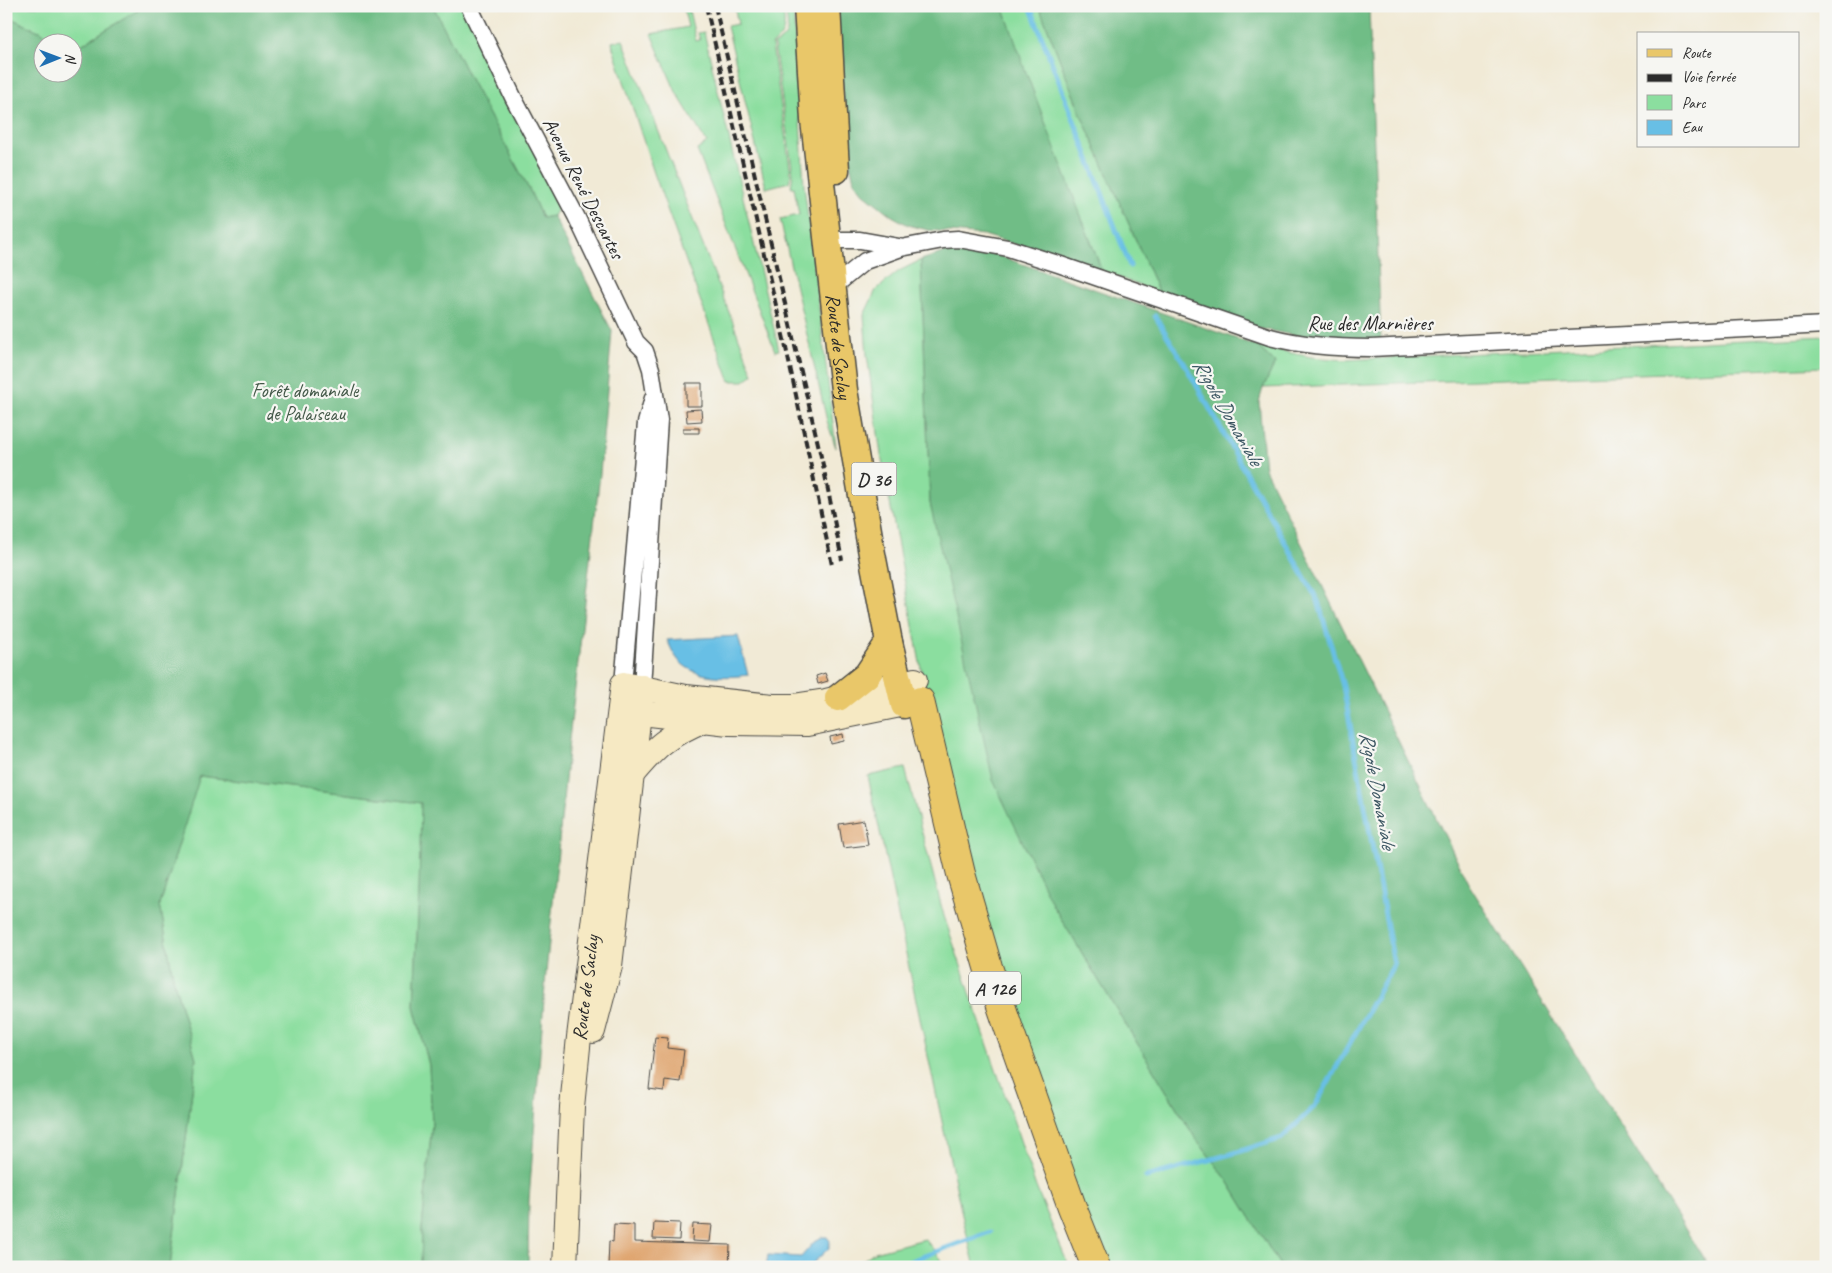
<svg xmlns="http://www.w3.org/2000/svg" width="1832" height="1273" font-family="Caveat,sans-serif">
	<rect width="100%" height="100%" fill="#f6f6f2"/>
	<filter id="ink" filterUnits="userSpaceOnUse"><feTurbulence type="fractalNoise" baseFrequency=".02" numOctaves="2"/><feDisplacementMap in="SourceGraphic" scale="10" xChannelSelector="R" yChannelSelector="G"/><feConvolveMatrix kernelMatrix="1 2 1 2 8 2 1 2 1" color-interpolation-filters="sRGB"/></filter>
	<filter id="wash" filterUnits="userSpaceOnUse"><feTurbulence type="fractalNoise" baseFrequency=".0096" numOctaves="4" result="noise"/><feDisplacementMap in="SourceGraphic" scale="20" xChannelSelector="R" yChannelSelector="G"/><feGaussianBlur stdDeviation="1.12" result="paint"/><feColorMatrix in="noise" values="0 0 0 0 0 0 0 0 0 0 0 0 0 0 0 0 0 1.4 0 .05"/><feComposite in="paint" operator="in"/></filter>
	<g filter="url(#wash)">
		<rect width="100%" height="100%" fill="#f1ead6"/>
		<path fill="#8bde9f" stroke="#5b8465" d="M 6,6 L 145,6 L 76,48 L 73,47 L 72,42 L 63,42 L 6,16 Z
			M 433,6 L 463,6 L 562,200 L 553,216 L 542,218 L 530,191 L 470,79 Z
			M 683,6 L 688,6 L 696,41 L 700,40 L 698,33 L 704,32 L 779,350 L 775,351 L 697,150 L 707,143 L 676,92 L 651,34 L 688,27 Z
			M 751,6 L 783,6 C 784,25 788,32 772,45 L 791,174 L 789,182 L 766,188 L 727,26 L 738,24 L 735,10 Z
			M 785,6 L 793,6 L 804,185 L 836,448 L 827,421 L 780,219 L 799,215 L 794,187 L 791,187 L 793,174 L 774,45 C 793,35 787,25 785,6 Z
			M 1003,6 L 1039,6 L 1080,112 L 1159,293 L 1102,271 L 1079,211 L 1066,186 L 1059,169 L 1042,115 L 1017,51 Z
			M 623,40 L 753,374 L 744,381 L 730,381 L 728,377 L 654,173 L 613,48 L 612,42 Z
			M 921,260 L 930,503 L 1052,904 L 1194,1136 L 1228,1181 L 1281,1267 L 1103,1267 L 994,951 L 958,821 L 923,679 L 881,455 L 867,355 L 864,315 L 876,290 L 899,271 Z
			M 1826,336 L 1826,367 L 1263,388 L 1275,363 L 1257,346 L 1311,357 L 1345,360 Z
			M 905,768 L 944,916 L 1036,1187 L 1069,1267 L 975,1267 L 962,1215 L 868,776 Z
			M 199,776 L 422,803 L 419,891 L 414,1006 L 429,1065 L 432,1123 L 422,1229 L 421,1267 L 170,1267 L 196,1059 L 174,982 L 160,905 Z
			M 925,1239 L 941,1259 L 944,1267 L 854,1267 L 874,1252 Z"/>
		<path fill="#70bd86" stroke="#4e7458" d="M 145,6 L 433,6 L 470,79 L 530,191 L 542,218 L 553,216 L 612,331 L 600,474 L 569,740 L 546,973 L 529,1200 L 528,1267 L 421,1267 L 422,1229 L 432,1123 L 429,1065 L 414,1006 L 419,891 L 421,803 L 200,776 L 160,905 L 174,982 L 196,1059 L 170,1267 L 6,1267 L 6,16 L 63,42 L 42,42 L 42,72 L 72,72 L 73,47 L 76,48 Z
			M 837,6 L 1003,6 L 1024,67 L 1102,271 L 984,235 L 928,230 L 908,225 L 892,216 L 863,193 L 854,181 L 846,146 Z
			M 1039,6 L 1369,6 L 1381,342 L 1328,342 L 1257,328 L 1159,293 L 1080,112 Z
			M 966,250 L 985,251 L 1257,346 L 1275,363 L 1263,388 L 1259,402 L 1265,469 L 1468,883 L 1709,1267 L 1281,1267 L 1228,1181 L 1194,1136 L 1052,904 L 993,780 L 930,503 L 921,260 L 949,251 Z"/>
		<path fill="#68bfe5" stroke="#4a7588" d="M 738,636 L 748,675 C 725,678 691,679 676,657 C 672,652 670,645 667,640 Z
			M 822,1237 L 827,1237 L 830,1241 L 829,1248 L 809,1267 L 766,1267 L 768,1255 L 801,1257 L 815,1241 Z"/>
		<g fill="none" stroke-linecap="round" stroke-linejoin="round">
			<path stroke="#68bfe5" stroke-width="5" d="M 1030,6 L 1130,266
				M 1146,1177 L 1231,1154 L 1282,1138 L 1315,1106 L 1394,964 L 1343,686 L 1318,601 L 1184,363 L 1155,316
				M 901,1267 L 913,1260 L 990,1232"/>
		</g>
		<g id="blocks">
			<path fill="#dea068" d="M 735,6 L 747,6 L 747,7 L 735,10 Z
				M 686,383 L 702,383 L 702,406 L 686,406 Z
				M 701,409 L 702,421 L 687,422 L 686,410 Z
				M 683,428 L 699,428 L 699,433 L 683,433 Z
				M 825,673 L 828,681 L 818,684 L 816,676 Z
				M 843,734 L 844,741 L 831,744 L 830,737 Z
				M 864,820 L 868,845 L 843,848 L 839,824 Z
				M 655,1037 L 668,1038 L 667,1048 L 684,1050 L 680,1082 L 665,1080 L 664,1091 L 649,1089 Z
				M 654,1222 L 680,1223 L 679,1240 L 653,1239 Z
				M 614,1224 L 634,1225 L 634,1242 L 730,1245 L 729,1267 L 608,1267 L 609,1241 L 613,1242 Z
				M 693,1224 L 712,1225 L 710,1242 L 692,1241 Z"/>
		</g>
	</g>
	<g filter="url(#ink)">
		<use href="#blocks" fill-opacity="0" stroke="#494845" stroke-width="1"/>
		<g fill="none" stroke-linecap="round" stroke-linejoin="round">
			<g stroke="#494845" stroke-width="19">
				<path id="street" d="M 469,6 L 514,99 L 576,216 L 636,342 L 645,351 L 651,369 L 659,420 L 642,687
					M 826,240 L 860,240 L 899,247
					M 832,288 L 865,261 L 901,248 L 943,240 L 958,239 L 1008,248 L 1058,264 L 1270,337 C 1304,346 1336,348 1371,348 L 1826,325
					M 623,684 L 646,423 L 653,398"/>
			</g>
			<g stroke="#494845" stroke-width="26">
				<g id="secondary">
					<path d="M 624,711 L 729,723 L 807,724 L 920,701"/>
					<path d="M 631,776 C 657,745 667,736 704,720"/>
					<path d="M 593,1031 L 610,966 L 642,687"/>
					<path id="s1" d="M 565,1267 L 572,1107 L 579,1037 L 623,684 L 686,697 L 773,706 L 793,706 L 826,701 L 915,680"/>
				</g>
			</g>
			<g stroke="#494845" stroke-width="29">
				<g id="primary">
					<path id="s2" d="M 807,6 L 814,120 L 844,390 L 872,554 L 889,642 L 904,705"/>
					<path d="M 827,6 L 836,170"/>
					<path d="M 838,698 L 867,675 L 889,642"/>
				</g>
			</g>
			<g stroke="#494845" stroke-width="30">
				<path id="highway" d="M 920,701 L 961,874 L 988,967 L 1010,1032 L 1072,1207 L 1096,1267"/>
			</g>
			<use href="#street" stroke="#fff" stroke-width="16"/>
			<use href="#secondary" stroke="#f6e9c3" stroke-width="24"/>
			<use href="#primary" stroke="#e9c769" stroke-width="26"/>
			<use href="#highway" stroke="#e9c769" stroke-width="28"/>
			<path stroke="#2b2b2b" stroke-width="4" stroke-dasharray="8 4" stroke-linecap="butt" d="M 706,6 L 786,348 L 832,565
				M 715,6 L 823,465 L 842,560"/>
		</g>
	</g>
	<g text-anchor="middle" stroke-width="4.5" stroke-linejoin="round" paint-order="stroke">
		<g fill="#f6f6f2" stroke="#686867" stroke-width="1">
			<rect x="851.5" y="462.5" width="45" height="33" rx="4"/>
			<rect x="969" y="971.5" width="52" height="33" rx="4"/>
		</g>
		<g font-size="19" font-weight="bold" fill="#2b2b2b">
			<text x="874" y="486">D 36</text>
			<text x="995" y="995">A 126</text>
		</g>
		<g font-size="20" fill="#2b2b2b" stroke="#f6f6f2">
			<text transform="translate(584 188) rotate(63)" y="7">Avenue René Descartes</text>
			<text x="1370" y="330">Rue des Marnières</text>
			<text dy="7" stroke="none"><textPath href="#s2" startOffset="342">Route de Saclay</textPath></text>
			<text dy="7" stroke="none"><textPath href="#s1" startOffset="280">Route de Saclay</textPath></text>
		</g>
		<g font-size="20" fill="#435848" stroke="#f6f6f2">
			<text x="305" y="397">Forêt domaniale<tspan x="305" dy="23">de Palaiseau</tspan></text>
		</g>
		<g font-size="21" font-style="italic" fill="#3d5763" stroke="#f6f6f2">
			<text transform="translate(1228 412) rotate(60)" y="7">Rigole Domaniale</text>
			<text transform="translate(1378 790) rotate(79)" y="7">Rigole Domaniale</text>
		</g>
	</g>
	<rect width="1832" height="1273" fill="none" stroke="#f6f6f2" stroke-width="25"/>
	<rect x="1637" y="32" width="162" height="115" fill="#f6f6f2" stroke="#a5a5a2"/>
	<rect x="1647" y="49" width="25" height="8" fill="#e9c769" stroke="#a5a5a2"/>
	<text x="1682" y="58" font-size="15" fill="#2b2b2b">Route</text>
	<rect x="1647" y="74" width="25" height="8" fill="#2b2b2b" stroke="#a5a5a2"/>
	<text x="1682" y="82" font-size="15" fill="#2b2b2b">Voie ferrée</text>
	<rect x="1647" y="95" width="25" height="15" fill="#8bde9f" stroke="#a5a5a2"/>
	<text x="1682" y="108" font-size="15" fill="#2b2b2b">Parc</text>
	<rect x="1647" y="120" width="25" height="15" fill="#68bfe5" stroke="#a5a5a2"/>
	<text x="1682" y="132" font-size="15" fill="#2b2b2b">Eau</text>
	<g transform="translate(58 58) rotate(89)"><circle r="24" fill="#f6f6f2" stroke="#a5a5a2"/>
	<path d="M0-4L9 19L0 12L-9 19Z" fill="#1f6fb2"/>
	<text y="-8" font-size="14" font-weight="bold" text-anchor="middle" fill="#2b2b2b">N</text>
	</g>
</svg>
